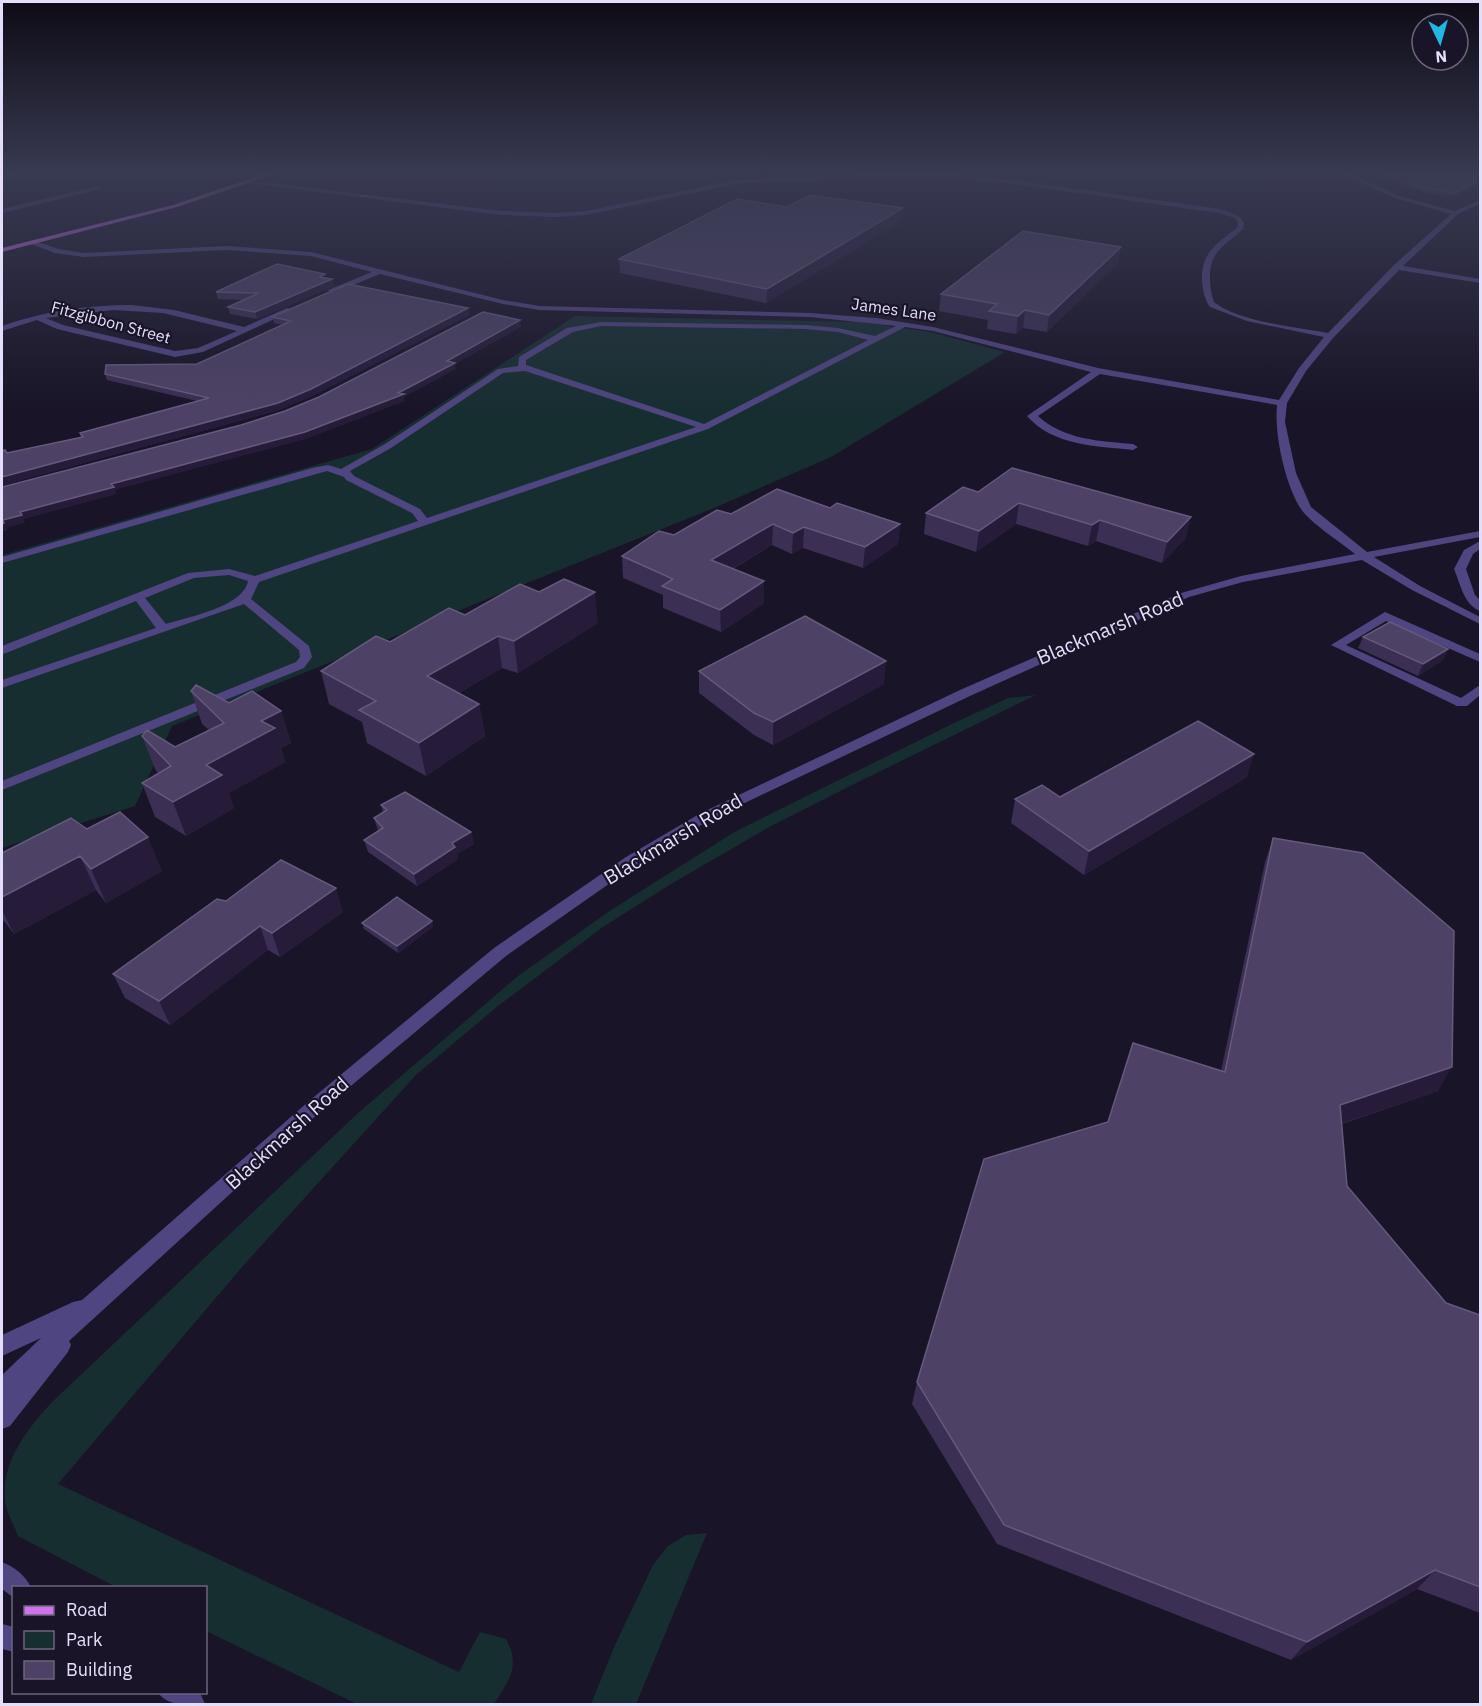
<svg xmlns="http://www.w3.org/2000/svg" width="1482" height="1706" font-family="'IBM Plex Sans',sans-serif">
	<rect width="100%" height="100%" fill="#191427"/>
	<path fill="#172e31" d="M 575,316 L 859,322 L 930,332 L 1005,352 L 831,457 L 714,508 L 172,726 L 135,806 L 2,848 L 2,555 L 372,449 Z
		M 1036,695 L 856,783 L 769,827 L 671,884 L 603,927 L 498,1006 L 416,1075 L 242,1267 L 58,1484 L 459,1672 L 480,1632 L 506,1639 C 521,1666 509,1680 494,1704 L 357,1704 L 206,1631 L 206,1588 L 116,1587 L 18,1536 C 14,1525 6,1512 5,1500 C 1,1462 28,1428 52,1402 L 358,1113 L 518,976 L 611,910 L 736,831 L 954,723 L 1008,698 Z
		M 707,1533 L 636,1704 L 591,1704 L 615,1645 L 653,1565 L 668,1546 L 686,1535 Z"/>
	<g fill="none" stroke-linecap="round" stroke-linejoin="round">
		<path fill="#4f4580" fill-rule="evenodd" d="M 14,172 L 27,172 L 2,179 L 2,175 Z
			M 932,172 L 1007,179 L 1220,209 L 1239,216 L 1244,223 L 1243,229 C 1226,245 1209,251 1210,278 C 1210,286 1211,294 1214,302 C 1239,322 1296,327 1328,333 L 1394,265 L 1451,214 L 1395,198 L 1338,172 L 1347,172 L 1399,196 L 1455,211 L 1480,200 L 1480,204 L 1458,214 L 1403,266 L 1480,279 L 1480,283 L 1399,270 L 1333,338 L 1306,371 L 1287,403 L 1285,422 L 1296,473 L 1311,507 L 1367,552 L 1480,531 L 1480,537 L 1374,557 L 1420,586 L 1480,617 L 1480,624 L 1412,590 L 1362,560 L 1243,582 L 1189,597 L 970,696 L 711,819 L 636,865 L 506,956 L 321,1111 L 69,1341 L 71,1345 L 68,1352 L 10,1426 L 2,1429 L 2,1375 L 41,1338 L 2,1356 L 2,1335 L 73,1302 L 82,1300 L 309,1101 L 494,948 L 626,857 L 701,813 L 960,690 L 1181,593 L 1241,576 L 1355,554 C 1343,544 1309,522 1301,509 C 1285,484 1274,434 1277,405 L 1100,374 L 1038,416 C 1064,440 1100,441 1133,444 L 1138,447 L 1133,450 C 1097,446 1053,446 1027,416 L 1091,372 L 933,331 L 905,327 L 708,429 L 259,582 L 251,599 L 309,646 L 312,657 L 304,668 L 2,790 L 2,781 L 296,662 L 300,657 L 299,650 L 244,604 L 2,688 L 2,680 L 156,628 L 136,601 L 6,653 L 2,654 L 2,646 L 188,573 L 229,569 L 255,576 L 418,521 L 412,513 L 346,480 L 344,477 L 327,471 L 2,563 L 2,557 L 312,468 L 328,465 L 341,469 L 385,444 L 498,369 L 518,366 L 519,357 L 567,328 L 601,322 L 805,325 L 838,328 L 875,336 L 896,326 L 810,317 L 539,310 L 503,304 L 380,274 L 331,294 L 328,290 L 372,272 L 311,256 L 226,250 L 84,257 L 55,253 L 31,244 L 31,240 L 59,249 L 84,253 L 226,246 L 311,252 L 503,300 L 539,306 L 810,313 L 876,318 L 933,327 L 1098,368 L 1279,400 L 1299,368 L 1324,337 L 1247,321 L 1210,307 C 1204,299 1203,290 1202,280 C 1201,253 1217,243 1237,228 L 1238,223 L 1235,218 L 1219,213 L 1007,183 L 930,176 L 741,183 L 586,215 L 556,217 L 501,215 L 248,183 L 251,181 L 501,211 L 556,213 L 586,211 L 741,179 ZM 601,326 L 805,329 L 838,332 L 868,340 L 704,424 L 526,365 L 526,360 L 573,332 ZM 525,371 L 696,427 L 427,518 L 420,509 L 354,476 L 350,471 L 391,448 L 503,373 ZM 229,575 L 248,581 C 243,607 188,617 166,624 L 145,598 L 194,578 Z
			M 99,186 L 101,189 L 2,213 L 2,209 Z
			M 132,305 L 174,310 L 244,327 L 287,308 L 294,310 L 203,352 L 175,357 L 57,329 L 37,320 L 2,331 L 2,326 C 44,311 87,305 132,305 ZM 113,310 L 163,313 L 237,331 L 198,348 L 175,351 L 63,325 L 46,318 Z
			M 1480,541 L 1480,549 L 1473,554 L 1466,569 L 1475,595 L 1480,600 L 1480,611 C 1464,605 1460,583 1454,569 L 1464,550 Z
			M 1385,612 L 1480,654 L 1480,662 L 1386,621 L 1346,645 L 1461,698 L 1480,685 L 1480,695 L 1467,706 L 1457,706 L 1331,645 Z
			M 2,1562 C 14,1567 26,1575 31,1588 L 14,1588 L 14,1598 L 2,1589 Z
			M 2,1624 L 14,1627 L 14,1652 L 2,1649 Z
			M 158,1692 L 197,1692 L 201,1695 L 205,1704 C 189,1706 165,1706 158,1692 Z"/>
		<path fill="#cf73ed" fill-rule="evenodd" d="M 270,172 L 280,172 L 177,207 L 2,252 L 2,248 L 173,205 Z"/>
	</g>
	<path fill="#3b2f53" d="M 1373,172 L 1480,172 L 1453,197 L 1423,192 Z
		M 787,207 L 902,221 L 766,303 L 620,273 L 619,259 Z
		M 1118,263 L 1047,332 L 1023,328 L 1016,334 L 987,329 L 988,320 L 939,311 L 941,294 Z
		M 326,278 L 332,279 L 334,286 L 257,319 L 230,314 L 228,307 L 244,300 L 218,299 L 216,292 Z
		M 468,308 L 469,315 L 312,396 L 279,410 L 2,485 L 2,451 L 7,453 L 81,437 L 80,433 L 197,401 L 107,380 L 105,374 L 197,364 L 282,325 L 274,323 L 272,317 Z
		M 978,492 L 1186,538 L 1162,563 L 1096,541 L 1088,546 L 1016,524 L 976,552 L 924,534 L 926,513 Z
		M 830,508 L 900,524 L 898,544 L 863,568 L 803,548 L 792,554 L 772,545 L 733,569 L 764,603 L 721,632 L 663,608 L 663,595 L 623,578 L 622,556 L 674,535 L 731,514 Z
		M 465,615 L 598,623 L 518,673 L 502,668 L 459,693 L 479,704 L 485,736 L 426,776 L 367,743 L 362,722 L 329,704 L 321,671 L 390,642 Z
		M 1363,637 L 1448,649 L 1443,660 L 1418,676 L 1358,648 Z
		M 699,671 L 884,684 L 773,745 L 754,735 L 699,693 Z
		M 191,691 L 229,703 L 281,711 L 291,743 L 281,748 L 285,762 L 229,793 L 234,808 L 186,836 L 155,817 L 142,783 L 158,773 L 155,769 L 142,736 L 175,747 L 209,730 L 202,724 Z
		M 1247,777 L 1084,875 L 1011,823 L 1015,799 L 1060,797 Z
		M 381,805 L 471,832 L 474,844 L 457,854 L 458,859 L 417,886 L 368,852 L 364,840 L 378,831 L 374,818 L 383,813 Z
		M 87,829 L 162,871 L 106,903 L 96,890 L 14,934 L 4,921 L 2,922 L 2,853 Z
		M 1273,838 L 1438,1091 L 1342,1124 L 1347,1186 L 1446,1303 L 1480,1315 L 1480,1613 L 1417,1589 L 1291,1660 L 997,1544 L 912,1404 L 917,1382 L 1108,1122 L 1221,1071 L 1265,862 Z
		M 226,901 L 343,912 L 280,957 L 268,950 L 170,1025 L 125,998 L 113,974 Z
		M 362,923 L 433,927 L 398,953 L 364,929 Z"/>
	<path fill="#261c3a" d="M 1480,181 L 1480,185 L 1453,197 L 1455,193 Z
		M 903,208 L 902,221 L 766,303 L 767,289 Z
		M 1121,247 L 1118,263 L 1047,332 L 1049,315 Z
		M 332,279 L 334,286 L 257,319 L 255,312 Z
		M 468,308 L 469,315 L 312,396 L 279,410 L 2,485 L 2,477 Z
		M 1025,310 L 1023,328 L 1016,334 L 1018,316 Z
		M 520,320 L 521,327 L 455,364 L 456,369 L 404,397 L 405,401 L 306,439 L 115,490 L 117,494 L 24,519 L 25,523 L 6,528 L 8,530 L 2,532 L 2,524 L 3,520 L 20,512 L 398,393 L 447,361 Z
		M 1019,503 L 1016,524 L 976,552 L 979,531 Z
		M 1191,517 L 1186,538 L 1162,563 L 1167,542 Z
		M 1100,520 L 1096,541 L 1088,546 L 1092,525 Z
		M 773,524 L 772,545 L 712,581 L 711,560 Z
		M 900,524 L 898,544 L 863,568 L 865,547 Z
		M 804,527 L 803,548 L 792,554 L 793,533 Z
		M 764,581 L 764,603 L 721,632 L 720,610 Z
		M 595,592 L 598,623 L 518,673 L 514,641 Z
		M 498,636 L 502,668 L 433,708 L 427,676 Z
		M 1448,649 L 1443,660 L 1418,676 L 1423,664 Z
		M 886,661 L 884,684 L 773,745 L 773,722 Z
		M 479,704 L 485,736 L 426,776 L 419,743 Z
		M 281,711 L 291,743 L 281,748 L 285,762 L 229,793 L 234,808 L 186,836 L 173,802 L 206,765 L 261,721 Z
		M 1254,754 L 1247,777 L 1084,875 L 1089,851 Z
		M 471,832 L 474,844 L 457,854 L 458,859 L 417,886 L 414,874 L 452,843 Z
		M 148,837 L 162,871 L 106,903 L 91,869 Z
		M 80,856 L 96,890 L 14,934 L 2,910 L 2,897 Z
		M 336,888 L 343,912 L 280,957 L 272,933 Z
		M 432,921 L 433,927 L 398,953 L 397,946 Z
		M 260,926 L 268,950 L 170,1025 L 159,1001 Z
		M 1452,1067 L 1438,1091 L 1328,1128 L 1340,1105 Z
		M 1435,1570 L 1417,1589 L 1291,1660 L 1307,1642 Z"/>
	<path fill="#4d4265" stroke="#655a7c" stroke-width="1.5" d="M 1384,172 L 1480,172 L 1480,181 L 1455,193 L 1424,188 Z
		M 810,195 L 903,208 L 767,289 L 619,259 L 737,199 L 787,207 Z
		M 1023,231 L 1121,247 L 1049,315 L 1025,310 L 1018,316 L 989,311 L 997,304 L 941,294 Z
		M 277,264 L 325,274 L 320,277 L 332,279 L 255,312 L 228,307 L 259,293 L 216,292 Z
		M 348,284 L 468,308 L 311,389 L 278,403 L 2,477 L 2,451 L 5,450 L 7,453 L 83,437 L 80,433 L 209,398 L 105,374 L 106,365 L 197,364 L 291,321 L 272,317 Z
		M 483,312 L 520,320 L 447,361 L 455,363 L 398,393 L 404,394 L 305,432 L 111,484 L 114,487 L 20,512 L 22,515 L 3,520 L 4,523 L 2,524 L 2,487 L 241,425 L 285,411 L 319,397 Z
		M 1012,468 L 1191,517 L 1167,542 L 1100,520 L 1092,525 L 1019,503 L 979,531 L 926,513 L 963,487 L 978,492 Z
		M 777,489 L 830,508 L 837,503 L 900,524 L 865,547 L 804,527 L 793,533 L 773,524 L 711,560 L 764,581 L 720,610 L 662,586 L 673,579 L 622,556 L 659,531 L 674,535 L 717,510 L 731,514 Z
		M 564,579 L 595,592 L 514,641 L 498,636 L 427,676 L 479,704 L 419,743 L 359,710 L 376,701 L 321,671 L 376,636 L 390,642 L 449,608 L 465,615 L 520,584 L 539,592 Z
		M 805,616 L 886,661 L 773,722 L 754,713 L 699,671 Z
		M 1390,622 L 1448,649 L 1423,664 L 1363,637 Z
		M 196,685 L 229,703 L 252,691 L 281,711 L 261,721 L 275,728 L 206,765 L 222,775 L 173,802 L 142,783 L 171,766 L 142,736 L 147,730 L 175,747 L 224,723 L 191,691 Z
		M 1198,721 L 1254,754 L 1089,851 L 1015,799 L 1042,785 L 1060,797 Z
		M 405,792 L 471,832 L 452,843 L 455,847 L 414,874 L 364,840 L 383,828 L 374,818 L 387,810 L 381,805 Z
		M 120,812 L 148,837 L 91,869 L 80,856 L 2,897 L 2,853 L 71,818 L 87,829 Z
		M 1273,838 L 1363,853 L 1454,931 L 1452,1067 L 1340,1105 L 1347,1186 L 1446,1303 L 1480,1315 L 1480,1587 L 1435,1570 L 1307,1642 L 1004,1525 L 917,1382 L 984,1159 L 1108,1122 L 1133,1043 L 1225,1072 Z
		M 281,860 L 336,888 L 272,933 L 260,926 L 159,1001 L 113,974 L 217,899 L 226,901 Z
		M 397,897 L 432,921 L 397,946 L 362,923 Z"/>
	<linearGradient id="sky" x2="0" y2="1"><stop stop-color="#0e0b15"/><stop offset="0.42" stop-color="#383a52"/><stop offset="1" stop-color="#383a52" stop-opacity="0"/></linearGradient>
	<rect width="1482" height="411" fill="url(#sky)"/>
	<g text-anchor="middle" stroke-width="4.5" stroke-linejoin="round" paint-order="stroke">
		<g font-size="16" fill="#e5defb" stroke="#191427">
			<text transform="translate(894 309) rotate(8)" y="6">James Lane</text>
			<text transform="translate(111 322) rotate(15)" y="6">Fitzgibbon Street</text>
		</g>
		<g font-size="20" fill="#e5defb" stroke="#191427">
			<text transform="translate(1110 628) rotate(-23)" y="7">Blackmarsh Road</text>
			<text transform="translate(673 839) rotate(-31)" y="7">Blackmarsh Road</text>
			<text transform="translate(287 1133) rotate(-42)" y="7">Blackmarsh Road</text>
		</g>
	</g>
	<rect width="1482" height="1706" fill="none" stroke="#e5defb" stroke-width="6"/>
	<rect x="12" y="1586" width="195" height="108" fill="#191427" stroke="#6b657c" stroke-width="1.5"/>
	<rect x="24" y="1606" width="30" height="9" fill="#cf73ed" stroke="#6b657c" stroke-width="1.5"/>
	<text x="66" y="1616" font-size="18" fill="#e5defb">Road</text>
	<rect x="24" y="1631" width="30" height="18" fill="#172e31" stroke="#6b657c" stroke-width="1.5"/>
	<text x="66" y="1646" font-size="18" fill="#e5defb">Park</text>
	<rect x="24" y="1661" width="30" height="18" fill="#4d4265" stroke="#6b657c" stroke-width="1.5"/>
	<text x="66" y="1676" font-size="18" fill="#e5defb">Building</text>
	<g transform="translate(1440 42) rotate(175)"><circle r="28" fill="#191427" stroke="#6b657c" stroke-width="1.5"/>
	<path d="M0-4.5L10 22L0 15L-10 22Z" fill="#22b7e2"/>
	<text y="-9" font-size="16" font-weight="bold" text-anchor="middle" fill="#e5defb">N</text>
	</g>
</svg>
